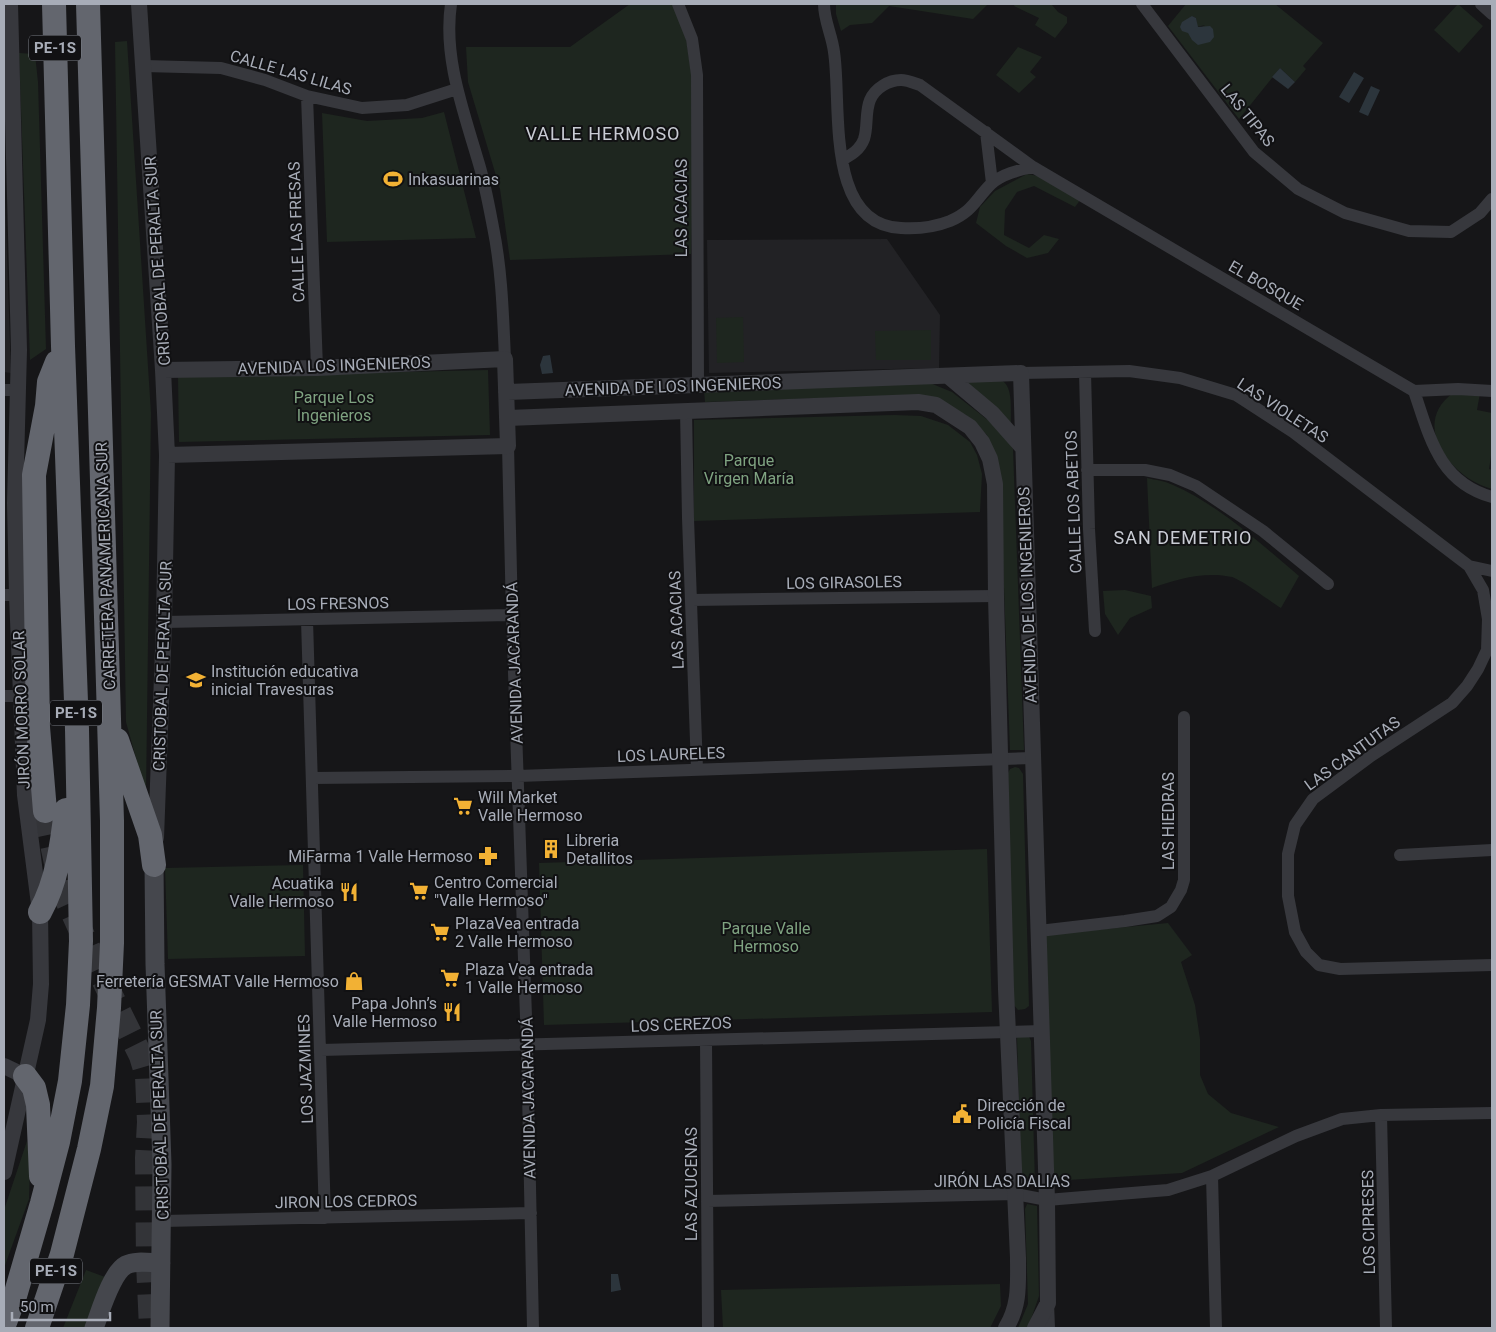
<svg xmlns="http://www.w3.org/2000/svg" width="1496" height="1332" font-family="Roboto,sans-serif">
	<rect width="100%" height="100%" fill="#161618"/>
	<path fill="#222225" d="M 4,167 L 11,373 L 4,372 Z
		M 887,239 L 940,315 L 939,368 L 709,373 L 707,240 Z"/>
	<path fill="#1e261f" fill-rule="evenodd" d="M 630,4 L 674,4 L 686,38 L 695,98 L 691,254 L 510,260 L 500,189 L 468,82 L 466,47 L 570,47 Z
		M 836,4 L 988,4 L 973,19 L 889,6 L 872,23 L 850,25 L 841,31 L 836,14 Z
		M 1015,4 L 1052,5 L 1058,12 L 1067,17 L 1067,23 L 1055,38 L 1035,25 L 1039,18 L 1014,6 Z
		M 1186,4 L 1275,4 L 1323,43 L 1303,66 L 1306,69 L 1295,82 L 1280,68 L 1239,119 L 1168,26 ZM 1192,16 L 1196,18 L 1197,27 L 1205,25 L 1190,35 L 1188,32 Z
		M 1458,4 L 1483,26 L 1459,53 L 1434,30 Z
		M 127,41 L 151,413 L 146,794 L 126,722 L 115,42 Z
		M 1018,47 L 1042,57 L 1030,72 L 1036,77 L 1019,93 L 996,75 Z
		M 19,53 L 35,54 L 38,82 L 46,349 L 30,360 Z
		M 444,112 L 476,238 L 327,242 L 322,113 L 367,121 L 422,118 Z
		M 1027,174 L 1044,177 L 1081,199 L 1075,207 L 1034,186 L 1017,192 L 1005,210 L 1004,235 L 1029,248 L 1044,235 L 1059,239 L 1048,253 L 1027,258 L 1006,246 L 976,223 L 980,207 L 995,191 Z
		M 743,317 L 744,362 L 717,363 L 716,318 Z
		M 931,330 L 931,360 L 876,360 L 875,331 Z
		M 488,370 L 490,435 L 179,442 L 178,377 Z
		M 1001,380 C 1014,386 1010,411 1011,423 L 966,381 Z
		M 930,383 L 952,392 L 1003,432 L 1013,449 L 1024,750 L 1010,750 L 1000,479 L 987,435 L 966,415 L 913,395 L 705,402 L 704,390 Z
		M 1453,393 L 1480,393 L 1477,410 L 1492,413 L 1492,450 L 1489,469 L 1492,470 L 1492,489 C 1452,479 1409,425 1453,393 Z
		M 894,415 L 921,416 L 948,425 L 970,442 L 977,455 L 982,474 L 980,512 L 694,521 L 694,420 Z
		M 1147,478 C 1156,480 1165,481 1173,485 C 1219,505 1261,544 1299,576 L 1281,608 C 1271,602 1242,580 1232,577 C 1206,571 1176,579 1152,588 Z
		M 1125,590 L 1151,596 L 1152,608 L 1130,618 L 1118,635 L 1105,614 L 1103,591 Z
		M 1015,767 L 1019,768 L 1023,774 L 1029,1006 L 1025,1009 L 1018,1010 L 1013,1004 L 1008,773 L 1010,769 Z
		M 987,849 L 992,1012 L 544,1025 L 539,863 Z
		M 303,865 L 305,956 L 168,959 L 165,868 Z
		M 1168,923 L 1192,955 L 1181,962 L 1195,1005 L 1200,1039 L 1200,1075 L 1208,1094 L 1231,1113 L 1279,1127 L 1182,1173 L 1051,1181 L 1043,935 Z
		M 1027,1032 L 1031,1041 L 1035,1184 L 1021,1183 L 1017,1037 Z
		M 27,1141 L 30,1167 L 29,1199 L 4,1268 L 4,1210 Z
		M 1027,1204 L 1037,1206 L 1039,1296 L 1028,1328 L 1018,1328 L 1028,1304 L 1025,1209 Z
		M 86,1270 L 105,1277 L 87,1328 L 63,1328 Z
		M 1000,1284 L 1001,1306 L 990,1328 L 723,1328 L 721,1290 Z"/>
	<path fill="#2c353c" d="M 1192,16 L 1196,18 L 1198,27 L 1210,26 L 1213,29 L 1214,37 L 1210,42 L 1198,45 L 1192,40 L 1188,33 L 1182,31 L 1180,27 L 1182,22 Z
		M 1280,68 L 1295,82 L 1288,89 L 1272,77 Z
		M 1354,72 L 1364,78 L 1349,103 L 1339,97 Z
		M 1371,86 L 1380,90 L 1368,116 L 1359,112 Z
		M 550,355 L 553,373 L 542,374 L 540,365 L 543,356 Z
		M 611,1274 L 618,1274 L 621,1290 L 611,1292 Z"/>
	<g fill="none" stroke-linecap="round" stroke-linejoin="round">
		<path stroke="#333438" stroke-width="24" stroke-dasharray="24 12" stroke-linecap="butt" d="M 45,811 L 61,887 L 101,975 L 141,1056 L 147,1076 L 149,1122 L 147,1158 L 148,1263 L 151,1328"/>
		<path stroke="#37383d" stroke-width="12" d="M 451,4 C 443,58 464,112 479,164 C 485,184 489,206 493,227 C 502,271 503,315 505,359
			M 678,4 L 692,39 L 697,75 L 698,385
			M 824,4 C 824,21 832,35 834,52 C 842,103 824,225 901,228 C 918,229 935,227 950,221 C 973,211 975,200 991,184 C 1002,174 1019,170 1033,167
			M 1142,4 L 1254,152 L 1298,189 L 1345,213 L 1409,231 L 1451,232 L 1480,213 L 1492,199
			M 1481,4 L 1492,14
			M 144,66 L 221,68 L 265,80 L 307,96 L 362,108 L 407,105 L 457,89
			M 307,96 L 317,368
			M 986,132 L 992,183
			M 842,160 C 851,155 860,150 864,139 C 868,127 865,112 870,100 C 875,88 889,80 901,80 C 907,80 914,83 920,85 L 1033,167 L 1414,391 L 1458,389 L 1492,391
			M 1085,372 L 1089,529 L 1095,631
			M 1021,373 L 1129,371 L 1180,378 L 1236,395 L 1293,432 L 1469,566 L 1492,571
			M 4,390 L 19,390
			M 1414,391 C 1430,438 1439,482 1492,497
			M 686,410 L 688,518 L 697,769
			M 508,446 L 512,615 L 527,1045 L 533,1328
			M 1087,470 L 1145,470 L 1170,475 L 1196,486 L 1263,531 L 1328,584
			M 1469,566 L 1483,590 L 1488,619 L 1487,650 L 1478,669 L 1467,686 L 1452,703 L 1371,756 L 1313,799 L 1295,825 L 1288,854 L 1288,896 L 1295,932 L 1306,952 L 1319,965 L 1340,969 L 1492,965
			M 4,595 L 17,595
			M 691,600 L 996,596
			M 307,620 L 325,1218
			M 164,622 L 512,615
			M 4,696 L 21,696
			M 312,778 L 518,776 L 1032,758
			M 1400,855 L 1492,850
			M 1039,931 L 1125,921 L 1157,916 L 1171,907 L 1181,890 L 1184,880 L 1184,717
			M 706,1040 L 708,1328
			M 321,1050 L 1042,1031
			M 1381,1115 L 1386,1328
			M 1212,1176 L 1216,1328
			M 707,1201 L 1015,1194 L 1047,1200 L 1168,1190 L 1212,1176 L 1296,1136 L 1342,1119 L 1381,1115 L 1492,1113
			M 163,1221 L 531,1213
			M 1048,1303 L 1049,1328"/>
		<path stroke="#37383d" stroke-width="16" d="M 139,4 L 163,370 L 167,455 L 164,622 L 156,838
			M 163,370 L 317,368 L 505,359 L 508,446 L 167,455
			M 948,376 L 992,413 L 1023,448
			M 506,392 L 1021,373 L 1047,1200 L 1048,1303 L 1035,1328
			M 507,418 L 918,402 L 936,405 L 970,427 L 982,442 L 990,459 L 995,484 L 996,596 L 1006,989 L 1018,1258 C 1018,1284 1020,1305 1006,1328
			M 4,1066 L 25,1076
			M 4,1172 L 38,1020 L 41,984 L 40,912 L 25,795 L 17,595 L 15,503 L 19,350 L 10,4"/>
		<path stroke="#45474d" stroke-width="19" d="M 154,865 L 155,964 L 162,1164 L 160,1328
			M 94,1328 C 100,1313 111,1273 126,1265 C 135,1260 151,1263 161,1263"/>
		<path stroke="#63666e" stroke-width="24" d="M 117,740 L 150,835 L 154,865
			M 45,811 L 38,727 L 34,475 L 47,406 L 49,382 L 57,362
			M 40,912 C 57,882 62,844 66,810
			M 25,1076 L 34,1088 L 38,1105 L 41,1176
			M 4,1325 L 15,1296 L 42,1203 L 58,1142 L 70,1081 L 78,1005 L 81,941 L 77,729 L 63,346 L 54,4
			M 37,1328 L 62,1254 L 89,1149 L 102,1086 L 109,1008 L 112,943 L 112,821 L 88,4"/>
	</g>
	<defs>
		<g id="stadium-bare" transform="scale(1.5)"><path d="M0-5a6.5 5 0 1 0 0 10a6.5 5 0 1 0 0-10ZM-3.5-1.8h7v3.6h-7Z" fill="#f2b134" stroke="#111113" stroke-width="2.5" paint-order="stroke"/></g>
		<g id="school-bare" transform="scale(1.5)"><path d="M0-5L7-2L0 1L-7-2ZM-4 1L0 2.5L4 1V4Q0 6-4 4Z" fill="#f2b134" stroke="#111113" stroke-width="2.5" paint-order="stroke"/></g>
		<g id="supermarket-bare" transform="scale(1.5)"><path d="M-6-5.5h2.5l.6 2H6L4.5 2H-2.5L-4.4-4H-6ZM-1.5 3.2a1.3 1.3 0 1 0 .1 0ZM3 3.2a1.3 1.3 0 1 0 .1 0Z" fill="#f2b134" stroke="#111113" stroke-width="2.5" paint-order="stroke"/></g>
		<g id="building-bare" transform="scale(1.5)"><path d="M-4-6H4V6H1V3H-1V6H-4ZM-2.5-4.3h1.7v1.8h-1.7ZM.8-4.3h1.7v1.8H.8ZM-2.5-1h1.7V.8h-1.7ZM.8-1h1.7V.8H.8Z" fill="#f2b134" stroke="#111113" stroke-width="2.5" paint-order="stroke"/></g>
		<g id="pharmacy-bare" transform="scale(1.5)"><path d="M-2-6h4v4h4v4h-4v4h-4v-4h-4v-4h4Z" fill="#f2b134" stroke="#111113" stroke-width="2.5" paint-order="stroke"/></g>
		<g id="restaurant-bare" transform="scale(1.5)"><path d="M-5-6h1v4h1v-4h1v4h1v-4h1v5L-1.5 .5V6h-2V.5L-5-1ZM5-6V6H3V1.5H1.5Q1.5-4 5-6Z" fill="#f2b134" stroke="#111113" stroke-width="2.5" paint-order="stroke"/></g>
		<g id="shop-bare" transform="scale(1.5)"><path d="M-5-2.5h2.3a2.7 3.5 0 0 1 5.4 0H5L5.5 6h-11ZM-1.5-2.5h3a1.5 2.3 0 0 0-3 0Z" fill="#f2b134" stroke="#111113" stroke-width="2.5" paint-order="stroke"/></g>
		<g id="civic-bare" transform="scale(1.5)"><path d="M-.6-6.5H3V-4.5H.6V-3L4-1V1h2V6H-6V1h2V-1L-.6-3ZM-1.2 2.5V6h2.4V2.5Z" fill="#f2b134" stroke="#111113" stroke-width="2.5" paint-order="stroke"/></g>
	</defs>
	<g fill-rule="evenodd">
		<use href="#stadium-bare" x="393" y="179"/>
		<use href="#school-bare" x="196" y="680"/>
		<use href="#supermarket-bare" x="463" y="806"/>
		<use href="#building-bare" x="551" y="849"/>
		<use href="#pharmacy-bare" x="488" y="856"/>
		<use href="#supermarket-bare" x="419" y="891"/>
		<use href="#restaurant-bare" x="349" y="892"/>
		<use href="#supermarket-bare" x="440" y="932"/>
		<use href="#supermarket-bare" x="450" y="978"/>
		<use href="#shop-bare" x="354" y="981"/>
		<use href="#restaurant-bare" x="452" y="1012"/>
		<use href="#civic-bare" x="962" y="1114"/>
	</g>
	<g text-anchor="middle" stroke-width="4" stroke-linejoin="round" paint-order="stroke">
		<g fill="#111113" stroke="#7b7e86" stroke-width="1">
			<rect x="29" y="35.5" width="52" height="25" rx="4"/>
			<rect x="50" y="700.5" width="52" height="25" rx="4"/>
			<rect x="30" y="1258.5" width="52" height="25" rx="4"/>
		</g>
		<g font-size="15" font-weight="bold" fill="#a8adb8">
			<text x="55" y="53">PE-1S</text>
			<text x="76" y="718">PE-1S</text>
			<text x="56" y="1276">PE-1S</text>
		</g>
		<g font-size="16" fill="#a8adb8" stroke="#111113">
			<text transform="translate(291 72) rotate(16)" y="6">CALLE LAS LILAS</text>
			<text transform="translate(1248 115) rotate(51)" y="6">LAS TIPAS</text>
			<text transform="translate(681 208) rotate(-90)" y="6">LAS ACACIAS</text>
			<text transform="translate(296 232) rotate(-92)" y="6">CALLE LAS FRESAS</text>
			<text transform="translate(157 261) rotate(-94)" y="6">CRISTOBAL DE PERALTA SUR</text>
			<text transform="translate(1266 285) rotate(30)" y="6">EL BOSQUE</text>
			<text transform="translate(334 365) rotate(-2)" y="6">AVENIDA LOS INGENIEROS</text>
			<text transform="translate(673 386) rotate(-2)" y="6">AVENIDA DE LOS INGENIEROS</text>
			<text transform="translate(1283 410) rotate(33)" y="6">LAS VIOLETAS</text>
			<text transform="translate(1073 502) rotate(-92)" y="6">CALLE LOS ABETOS</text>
			<text transform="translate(105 566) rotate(-92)" y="6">CARRETERA PANAMERICANA SUR</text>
			<text transform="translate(844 582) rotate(-1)" y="6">LOS GIRASOLES</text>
			<text transform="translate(1027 595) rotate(-92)" y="6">AVENIDA DE LOS INGENIEROS</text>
			<text transform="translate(338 603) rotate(-1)" y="6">LOS FRESNOS</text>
			<text transform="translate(676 620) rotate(-92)" y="6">LAS ACACIAS</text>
			<text transform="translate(514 663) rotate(-92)" y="6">AVENIDA JACARANDÁ</text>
			<text transform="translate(162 666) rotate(-88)" y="6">CRISTOBAL DE PERALTA SUR</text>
			<text transform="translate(21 710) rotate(-92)" y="6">JIRÓN MORRO SOLAR</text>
			<text transform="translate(1352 753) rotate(-36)" y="6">LAS CANTUTAS</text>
			<text transform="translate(671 754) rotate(-2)" y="6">LOS LAURELES</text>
			<text transform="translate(1168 821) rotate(-90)" y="6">LAS HIEDRAS</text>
			<text transform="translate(681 1024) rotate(-2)" y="6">LOS CEREZOS</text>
			<text transform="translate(305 1069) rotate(-92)" y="6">LOS JAZMINES</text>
			<text transform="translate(528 1098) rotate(-91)" y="6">AVENIDA JACARANDÁ</text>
			<text transform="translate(159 1115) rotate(-92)" y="6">CRISTOBAL DE PERALTA SUR</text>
			<text x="1002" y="1187">JIRÓN LAS DALIAS</text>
			<text transform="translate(691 1184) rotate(-90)" y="6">LAS AZUCENAS</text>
			<text transform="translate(346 1201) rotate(-1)" y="6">JIRON LOS CEDROS</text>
			<text transform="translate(1368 1222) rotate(-91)" y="6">LOS CIPRESES</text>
		</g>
		<g font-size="16" fill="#a8adb8" stroke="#111113" text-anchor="start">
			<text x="408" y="185">Inkasuarinas</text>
			<text x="211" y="677">Institución educativa<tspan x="211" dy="18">inicial Travesuras</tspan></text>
			<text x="478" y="803">Will Market<tspan x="478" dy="18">Valle Hermoso</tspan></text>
			<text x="566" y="846">Libreria<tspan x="566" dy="18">Detallitos</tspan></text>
			<text x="473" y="862" text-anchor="end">MiFarma 1 Valle Hermoso</text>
			<text x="434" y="888">Centro Comercial<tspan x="434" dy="18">"Valle Hermoso"</tspan></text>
			<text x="334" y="889" text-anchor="end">Acuatika<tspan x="334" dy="18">Valle Hermoso</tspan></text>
			<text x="455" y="929">PlazaVea entrada<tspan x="455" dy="18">2 Valle Hermoso</tspan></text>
			<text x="465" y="975">Plaza Vea entrada<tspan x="465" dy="18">1 Valle Hermoso</tspan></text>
			<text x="339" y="987" text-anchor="end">Ferretería GESMAT Valle Hermoso</text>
			<text x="437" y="1009" text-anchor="end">Papa John’s<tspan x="437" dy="18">Valle Hermoso</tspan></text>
			<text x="977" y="1111">Dirección de<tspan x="977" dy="18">Policía Fiscal</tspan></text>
		</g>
		<g font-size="16" fill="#7fa381" stroke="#111113">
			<text x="334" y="403">Parque Los<tspan x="334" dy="18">Ingenieros</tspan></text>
			<text x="749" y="466">Parque<tspan x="749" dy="18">Virgen María</tspan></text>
			<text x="766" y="934">Parque Valle<tspan x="766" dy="18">Hermoso</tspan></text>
		</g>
		<g font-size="18" letter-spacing="1" fill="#c9ccd4" stroke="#111113">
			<text x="603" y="140">VALLE HERMOSO</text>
			<text x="1183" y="544">SAN DEMETRIO</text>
		</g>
	</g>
	<rect width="1496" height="1332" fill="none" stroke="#a8adb8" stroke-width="10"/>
	<path d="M12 1312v8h98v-8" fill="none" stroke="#a8adb8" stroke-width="2.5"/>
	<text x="20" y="1312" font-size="15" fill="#a8adb8" stroke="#111113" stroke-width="4" paint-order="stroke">50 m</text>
</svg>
